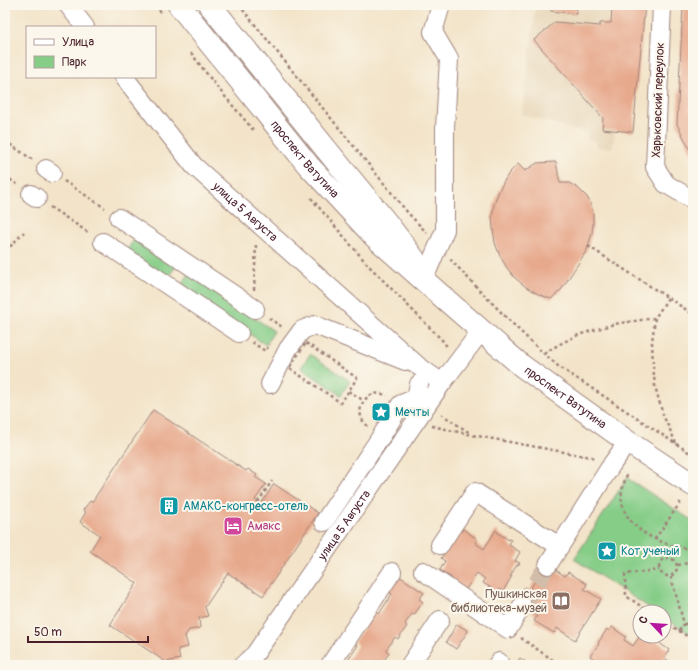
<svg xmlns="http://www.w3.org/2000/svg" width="698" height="670" font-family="Pangolin,sans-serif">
	<rect width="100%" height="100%" fill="#fbf7ec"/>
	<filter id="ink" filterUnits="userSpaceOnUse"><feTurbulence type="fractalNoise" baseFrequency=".025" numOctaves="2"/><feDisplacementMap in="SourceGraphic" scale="8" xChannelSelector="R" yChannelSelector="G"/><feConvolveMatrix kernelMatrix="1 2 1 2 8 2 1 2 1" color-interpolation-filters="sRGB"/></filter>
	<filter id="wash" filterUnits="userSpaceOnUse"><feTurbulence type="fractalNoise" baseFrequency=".012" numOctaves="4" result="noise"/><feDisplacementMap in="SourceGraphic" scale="16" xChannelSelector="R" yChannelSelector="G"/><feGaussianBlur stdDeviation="0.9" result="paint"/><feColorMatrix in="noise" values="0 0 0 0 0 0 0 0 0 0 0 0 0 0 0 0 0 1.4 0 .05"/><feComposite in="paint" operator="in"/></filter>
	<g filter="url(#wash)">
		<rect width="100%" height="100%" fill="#f3e4c9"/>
		<path fill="#e7d5b7" d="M 536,5 L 645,5 L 615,130 L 612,148 L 597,147 L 596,141 L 587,140 L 587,134 L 522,114 Z"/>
		<path fill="#86cd88" stroke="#68765a" d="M 135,238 L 176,266 L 167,279 L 126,252 Z
			M 189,274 L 274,331 L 266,345 L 180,287 Z
			M 310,354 L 350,381 L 341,395 L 301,368 Z
			M 627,478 L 693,521 L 693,636 L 664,617 L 664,612 L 656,612 L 574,559 Z"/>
		<g id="blocks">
			<path fill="#e7a98c" d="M 551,5 L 577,5 L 576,14 L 551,11 Z
				M 612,5 L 645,5 L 633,132 L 602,129 L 603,118 L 534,40 L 555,22 L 600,26 L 600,23 L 611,23 Z
				M 683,5 L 693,5 L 693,156 L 677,124 Z
				M 556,162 L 560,183 L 569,183 L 578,188 L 587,197 L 591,204 L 593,214 L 593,223 L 592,233 L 587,250 L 561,290 L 551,299 L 538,294 L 526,287 L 515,278 L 507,268 L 500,256 L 495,243 L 493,229 L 492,217 L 494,205 L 498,193 L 503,183 L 509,173 L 518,164 L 525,171 L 537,163 Z
				M 153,410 L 246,471 L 248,469 L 257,475 L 255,477 L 266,484 L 255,500 L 261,504 L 274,484 L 318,513 L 263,596 L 228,573 L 205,607 L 208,616 L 199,618 L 200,628 L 189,630 L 185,636 L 188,647 L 178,649 L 180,659 L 166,662 L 110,625 L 137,583 L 90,551 L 100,535 L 80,522 L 86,512 L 83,510 L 90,501 L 92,502 Z
				M 463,529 L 477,539 L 475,543 L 484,549 L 496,530 L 498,532 L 498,533 L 509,540 L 509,539 L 511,540 L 509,545 L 520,552 L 515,561 L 520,563 L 518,565 L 517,565 L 510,576 L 512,576 L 503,591 L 500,589 L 497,593 L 495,591 L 495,590 L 483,583 L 485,579 L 477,573 L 464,592 L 450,582 L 452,578 L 440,570 L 445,561 L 441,558 L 450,546 L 449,545 L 458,531 L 460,533 Z
				M 546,564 L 565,576 L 568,572 L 587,584 L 584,589 L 601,599 L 575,640 L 557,628 L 554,633 L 534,621 L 537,616 L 520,604 Z
				M 399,576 L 424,593 L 419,599 L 423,602 L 414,615 L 412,614 L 405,624 L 407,626 L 398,639 L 395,637 L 386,650 L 389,653 L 381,665 L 345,665 L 358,645 L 354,642 L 375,612 L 379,614 L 392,594 L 388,591 Z
				M 457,624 L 468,631 L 456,649 L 446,642 Z
				M 612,627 L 626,637 L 624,640 L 633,646 L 640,636 L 655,636 L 660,638 L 658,642 L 669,650 L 664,658 L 669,661 L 667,663 L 666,662 L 665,665 L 591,665 L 594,659 L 590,656 L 599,644 L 598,643 L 607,629 L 609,631 Z
				M 520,658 L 530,665 L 515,665 Z"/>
		</g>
	</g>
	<g filter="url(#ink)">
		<use href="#blocks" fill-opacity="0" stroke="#9e827a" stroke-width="1"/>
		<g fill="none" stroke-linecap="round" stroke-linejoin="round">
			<path stroke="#d1bda9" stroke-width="18" stroke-dasharray="18 9" stroke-linecap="butt" d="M 522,606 L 548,565"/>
			<g stroke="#9e827a" stroke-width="20">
				<g id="minor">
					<path d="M 68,5 L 85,27"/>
					<path d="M 662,5 L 655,167 L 666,184 L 693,200"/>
					<path id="s1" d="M 124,77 L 194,166 L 417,365 L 442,383"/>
					<path d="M 46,169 L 52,173"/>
					<path d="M 31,194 L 37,198"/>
					<path d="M 119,218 L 255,309"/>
					<path d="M 103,242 L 239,333"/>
					<path d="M 426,274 L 445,230 L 445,128 L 449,59 L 433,32 L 441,5"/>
					<path d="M 270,384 L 288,349 L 302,330 L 315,325 L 405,361"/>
					<path d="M 324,522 L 382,435 L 401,404 L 416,398 L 419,384"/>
					<path d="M 440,545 L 475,492 L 559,546"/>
					<path d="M 548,565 L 612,464 L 628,442"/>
					<path d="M 423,571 L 508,629 L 522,606"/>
					<path id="s2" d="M 243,665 L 255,654 L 442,383 L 481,331"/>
					<path d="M 330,665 L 392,572"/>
					<path d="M 410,665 L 440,620"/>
					<path d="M 497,665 L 499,662"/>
				</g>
			</g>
			<g stroke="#9e827a" stroke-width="24">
				<g id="major">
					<path id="s3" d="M 179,5 L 308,165 L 375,237 L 445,299 L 522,366 L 628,442 L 693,485"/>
					<path d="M 210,5 L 326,149 L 386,222 L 414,259"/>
				</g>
			</g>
			<path stroke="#9e827a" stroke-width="2.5" stroke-dasharray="3 3" stroke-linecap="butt" d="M 155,5 L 161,12
				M 239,5 L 408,213 L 427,233
				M 191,53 L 217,87 L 255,132
				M 5,141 L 33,160
				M 5,176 L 18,185
				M 64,181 L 105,208
				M 311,198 L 368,265 L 443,341 L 448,348
				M 50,207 L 89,233
				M 588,246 L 693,314
				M 6,251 L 24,232
				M 450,259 C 485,296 520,333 558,366 L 693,455
				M 254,290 L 256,243
				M 668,298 L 655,318 L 652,342 L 653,365 L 655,386 L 663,415 L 676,443
				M 269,318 L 282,327 L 281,328
				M 252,342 L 265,351 L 270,344
				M 306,343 L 357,378 L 341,403 L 289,368 Z
				M 544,353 L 560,344 L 578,335 L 614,324 L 655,318
				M 349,391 L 364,401
				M 441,414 L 470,433
				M 368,426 C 350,413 367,385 387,396
				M 432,426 L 472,435 L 596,458
				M 627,475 C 624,483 620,493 622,502 C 627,532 666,547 693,549
				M 258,502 L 272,481
				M 655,539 L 682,500
				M659 567a9 9 0 1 1 18 0a9 9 0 1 1-18 0Z
				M 678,565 L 693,562
				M 671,577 L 684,624 L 679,631
				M 650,612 L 626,596 L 625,574 L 659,570
				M 664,621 L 693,640
				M 684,624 L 693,623
				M 521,638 L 560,665"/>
			<use href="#minor" stroke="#fff" stroke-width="18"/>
			<use href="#major" stroke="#fff" stroke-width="22"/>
		</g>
	</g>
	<defs>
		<g id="sight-square" transform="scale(1)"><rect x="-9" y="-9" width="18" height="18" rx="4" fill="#0f9aa8" stroke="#fbf7ec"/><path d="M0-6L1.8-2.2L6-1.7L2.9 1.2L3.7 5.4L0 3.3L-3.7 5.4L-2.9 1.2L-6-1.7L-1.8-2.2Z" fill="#fff"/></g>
		<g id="building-square" transform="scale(1)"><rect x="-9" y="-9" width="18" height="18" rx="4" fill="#0f9aa8" stroke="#fbf7ec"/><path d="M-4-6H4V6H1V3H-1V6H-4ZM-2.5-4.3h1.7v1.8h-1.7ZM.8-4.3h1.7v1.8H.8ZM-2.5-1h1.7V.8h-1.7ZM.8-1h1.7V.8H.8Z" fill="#fff"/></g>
		<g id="hotel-square" transform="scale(1)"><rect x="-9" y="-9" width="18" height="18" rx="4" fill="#d1479c" stroke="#fbf7ec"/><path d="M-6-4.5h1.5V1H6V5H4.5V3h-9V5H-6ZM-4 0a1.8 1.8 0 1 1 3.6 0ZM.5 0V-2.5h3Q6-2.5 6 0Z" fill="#fff"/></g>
		<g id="library-square" transform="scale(1)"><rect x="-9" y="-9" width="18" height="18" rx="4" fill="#8d6e63" stroke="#fbf7ec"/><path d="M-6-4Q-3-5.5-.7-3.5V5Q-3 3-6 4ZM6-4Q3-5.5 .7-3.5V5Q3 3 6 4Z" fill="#fff"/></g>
	</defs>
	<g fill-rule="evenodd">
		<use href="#sight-square" x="381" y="412"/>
		<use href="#building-square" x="169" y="506"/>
		<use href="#hotel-square" x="233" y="526"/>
		<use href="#sight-square" x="607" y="551"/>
		<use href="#library-square" x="561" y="601"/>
	</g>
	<g text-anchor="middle" stroke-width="4" stroke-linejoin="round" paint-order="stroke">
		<g font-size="12" fill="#4a1f2b" stroke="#fbf7ec">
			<text transform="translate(658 100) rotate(-88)" y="4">Харьковский переулок</text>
			<text dy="4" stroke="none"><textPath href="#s3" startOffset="199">проспект Ватутина</textPath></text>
			<text dy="4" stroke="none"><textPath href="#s1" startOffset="182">улица 5 Августа</textPath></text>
			<text dy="4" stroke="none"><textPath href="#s3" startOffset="553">проспект Ватутина</textPath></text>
			<text dy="4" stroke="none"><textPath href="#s2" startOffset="173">улица 5 Августа</textPath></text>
		</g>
		<g font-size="12" fill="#0d838f" stroke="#fbf7ec" text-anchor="start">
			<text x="395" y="416">Мечты</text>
			<text x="183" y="510">АМАКС-конгресс-отель</text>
			<text x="621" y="555">Кот ученый</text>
		</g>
		<g font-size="12" fill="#b23c85" stroke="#fbf7ec" text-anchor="start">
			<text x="247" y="530">Амакс</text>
		</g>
		<g font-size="12" fill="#785e54" stroke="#fbf7ec" text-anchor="end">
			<text x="547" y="598">Пушкинская<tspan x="547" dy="14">библиотека-музей</tspan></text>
		</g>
	</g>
	<rect width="698" height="670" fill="none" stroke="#fbf7ec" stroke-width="20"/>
	<rect x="26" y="26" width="130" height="52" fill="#fbf7ec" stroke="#b4a19f"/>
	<rect x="34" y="39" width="20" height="6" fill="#ffffff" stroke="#b4a19f"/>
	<text x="62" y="46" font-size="12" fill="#4a1f2b">Улица</text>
	<rect x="34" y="56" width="20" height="12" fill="#86cd88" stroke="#b4a19f"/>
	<text x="62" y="66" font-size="12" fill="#4a1f2b">Парк</text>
	<g transform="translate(652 624) rotate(295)"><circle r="19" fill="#fbf7ec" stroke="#b4a19f"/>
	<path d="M0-3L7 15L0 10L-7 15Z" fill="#b5179e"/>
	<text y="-6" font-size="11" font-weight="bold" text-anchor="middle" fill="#4a1f2b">С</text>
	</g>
	<path d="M28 636v6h120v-6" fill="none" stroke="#4a1f2b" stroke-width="2"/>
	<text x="34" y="636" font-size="12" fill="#4a1f2b" stroke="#fbf7ec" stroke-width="3" paint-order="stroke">50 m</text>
</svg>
